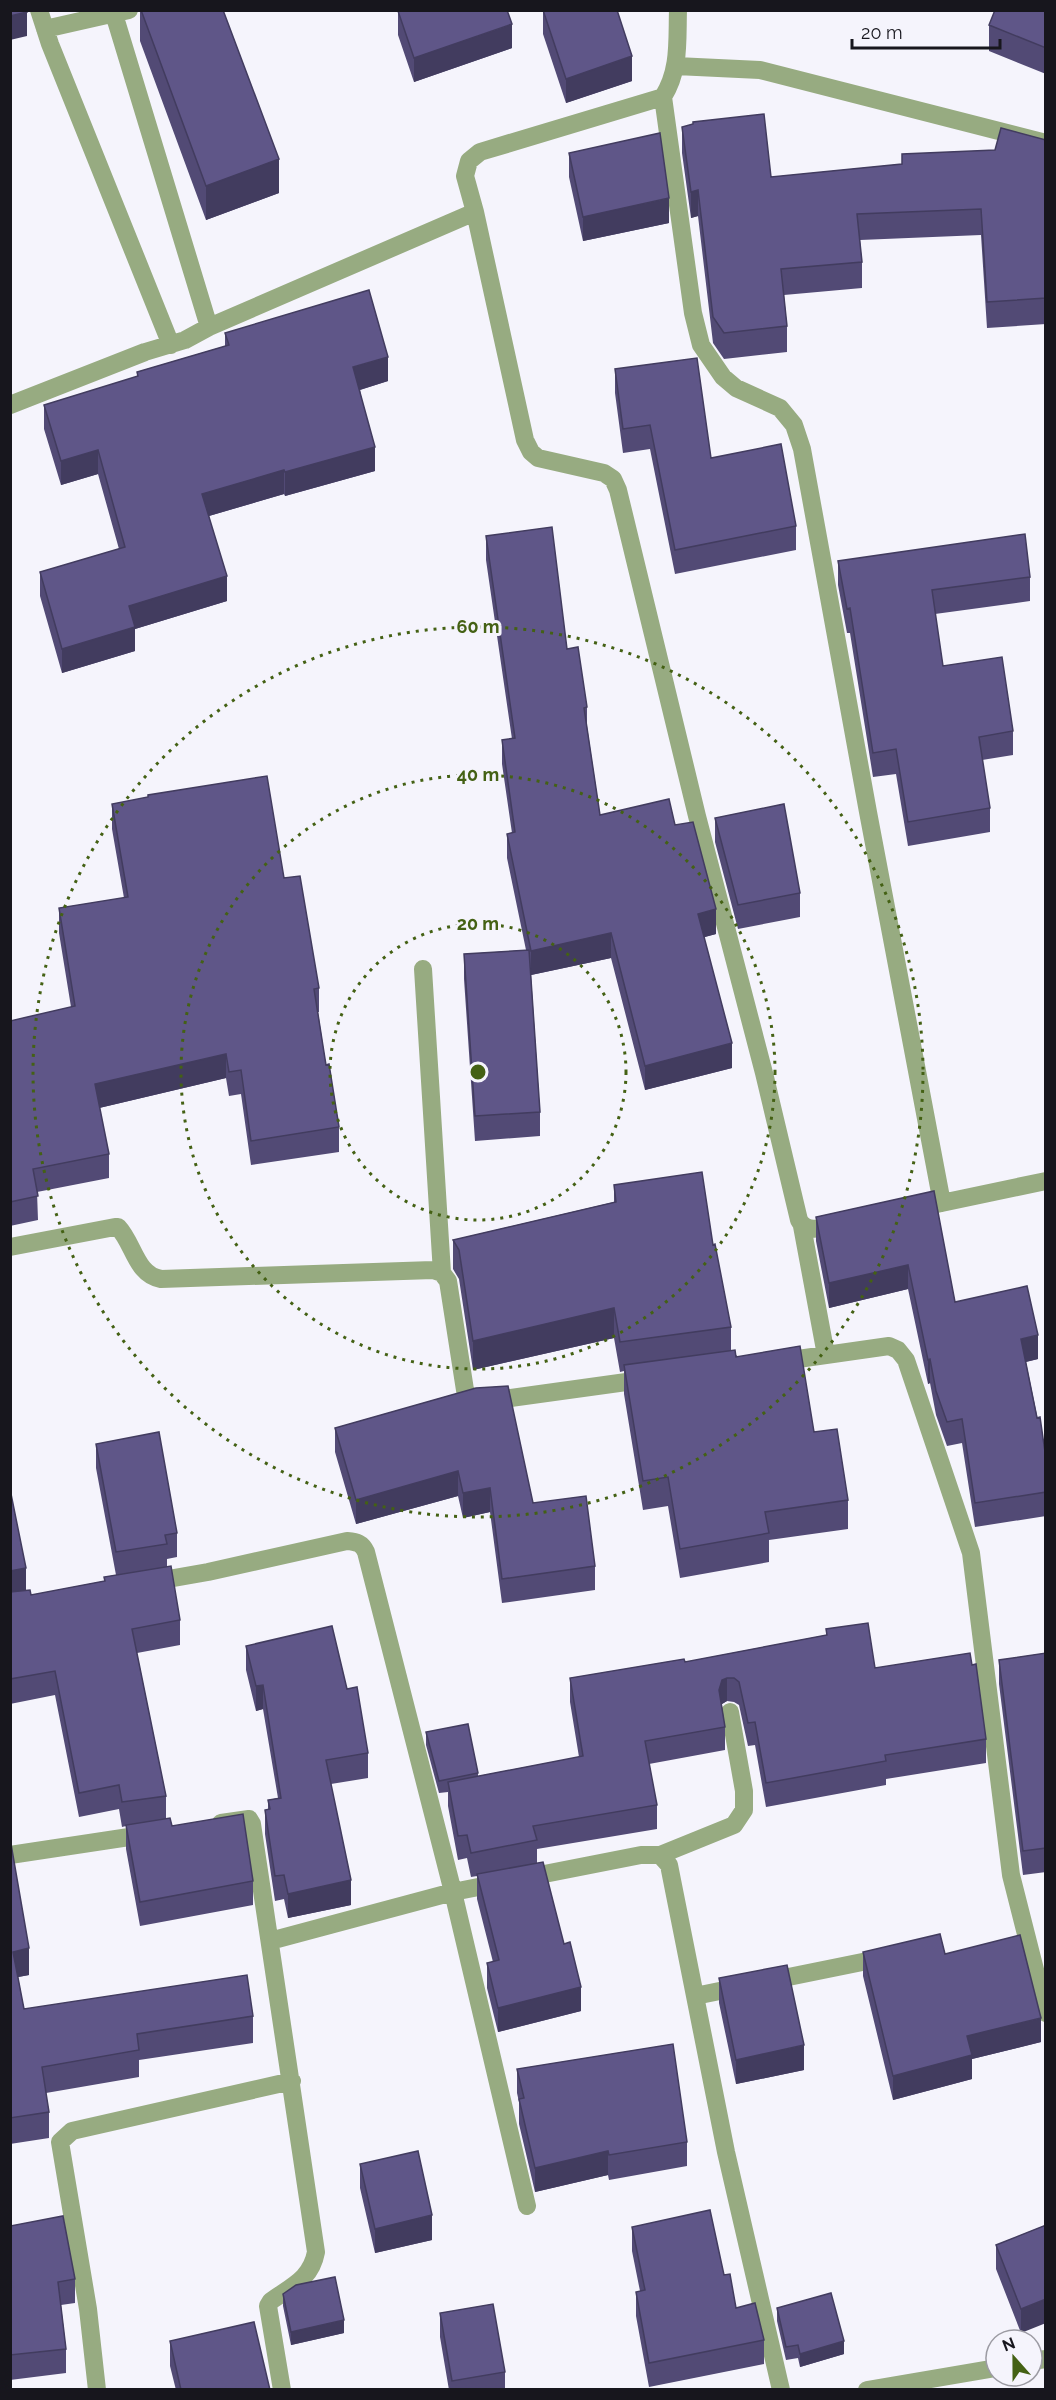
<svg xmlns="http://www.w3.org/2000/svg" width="1056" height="2400" font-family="Raleway,sans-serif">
	<rect width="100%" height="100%" fill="#f5f4fc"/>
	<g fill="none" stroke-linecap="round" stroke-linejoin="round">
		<path stroke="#97ab81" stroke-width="18" d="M 39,10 L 50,44 L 171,345
			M 678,10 C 677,42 680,70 663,97 L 480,152 L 469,161 L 465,176 L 475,212 L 525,440 L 531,452 L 538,458 L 604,473 L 613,479 L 618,490 L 697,816 L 764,1073 L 799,1220 C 807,1235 825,1227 838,1224
			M 114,14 L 209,327
			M 45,29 L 129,10
			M 676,66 L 760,70 L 1046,143
			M 663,97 L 693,313 L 701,345 L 723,377 L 736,388 L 780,408 L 794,425 L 802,449 L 868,812 L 942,1203
			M 10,405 L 145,352 L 185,340 L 209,327 L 475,212
			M 423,969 L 442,1273
			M 913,1209 L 1046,1181
			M 802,1226 L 826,1355
			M 10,1247 L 115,1227 L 118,1227 C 134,1244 136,1275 161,1279 L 433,1270 L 442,1273 L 448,1281 L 465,1390 L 472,1400 L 482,1402 L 648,1379
			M 777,1362 L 889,1346 L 898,1350 L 906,1360 L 971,1553 L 1011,1875 L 1046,2013
			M 151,1582 L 208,1572 L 347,1541 C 357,1542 362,1543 366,1552 L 453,1892 L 641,1855 L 660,1855 L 669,1865 L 726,2152 L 781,2390
			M 221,1823 L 249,1819 L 252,1824 L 316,2252 C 311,2279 292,2286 271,2301 L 268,2306 L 282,2390
			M 10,1855 L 149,1834
			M 660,1855 L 734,1825 L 744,1810 L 744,1791 L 730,1712
			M 270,1941 L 453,1892 L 527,2206
			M 695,1996 L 887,1957
			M 1032,2361 L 1046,2359
			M 97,2390 L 88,2309 L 60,2142 L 72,2131 L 292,2081
			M 867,2390 L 996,2368"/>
	</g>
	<path fill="#524a75" d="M 140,10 L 223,10 L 279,193 L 206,220 L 140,41 Z
		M 543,10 L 632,81 L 566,103 L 543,34 Z
		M 1046,10 L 1046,74 L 989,51 L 989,25 Z
		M 398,11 L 512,48 L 414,82 L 398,35 Z
		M 682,127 L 771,177 L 902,164 L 995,150 L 1046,140 L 1046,324 L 987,328 L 981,235 L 860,240 L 862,262 L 862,288 L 784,295 L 787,326 L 787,352 L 724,359 L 713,343 L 698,216 L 691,218 L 682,153 Z
		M 569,153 L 669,223 L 583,241 L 569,177 Z
		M 225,333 L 388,381 L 360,390 L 375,471 L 285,496 L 284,494 L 209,516 L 227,601 L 135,629 L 135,651 L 62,673 L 40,596 L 40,572 L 119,549 L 98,474 L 61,485 L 44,429 L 44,405 L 137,377 L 137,372 L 225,346 Z
		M 615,369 L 711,458 L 796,526 L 796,550 L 675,574 L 650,449 L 623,453 L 615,393 Z
		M 486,536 L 567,649 L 587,707 L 587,726 L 600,815 L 675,825 L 716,934 L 704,937 L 732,1068 L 645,1090 L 611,958 L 531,975 L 540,1112 L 540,1136 L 475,1141 L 464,979 L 464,954 L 526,950 L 507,858 L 507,834 L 512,833 L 502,764 L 502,740 L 512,739 L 486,560 Z
		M 838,561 L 1030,577 L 1030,601 L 935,614 L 943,666 L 1013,731 L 1013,755 L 982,760 L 990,808 L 990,832 L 908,846 L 896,774 L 873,777 L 850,633 L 847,633 L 838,585 Z
		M 112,804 L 284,878 L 319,988 L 319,1012 L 318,1012 L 326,1065 L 339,1127 L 339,1152 L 251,1165 L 241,1094 L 229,1096 L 226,1078 L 99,1108 L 109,1154 L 109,1178 L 37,1192 L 38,1220 L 10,1226 L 10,1021 L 71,1007 L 59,933 L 59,908 L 124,898 L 112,829 Z
		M 715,818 L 800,893 L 800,917 L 738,929 L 715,842 Z
		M 614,1185 L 713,1245 L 731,1327 L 731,1350 L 814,1432 L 848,1500 L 848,1529 L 769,1540 L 769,1562 L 680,1578 L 668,1506 L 643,1510 L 624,1394 L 624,1371 L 620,1372 L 614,1338 L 473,1370 L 459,1279 L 453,1269 L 453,1240 L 614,1202 Z
		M 934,1191 L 955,1302 L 1038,1359 L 1026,1362 L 1046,1459 L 1046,1516 L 975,1527 L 962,1443 L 947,1446 L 936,1415 L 930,1383 L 928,1384 L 908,1289 L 829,1308 L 816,1241 L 816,1217 Z
		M 476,1388 L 533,1503 L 595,1566 L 595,1590 L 502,1603 L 490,1512 L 463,1518 L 458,1496 L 356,1524 L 335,1452 L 335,1428 Z
		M 96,1444 L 177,1533 L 177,1557 L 167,1559 L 167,1566 L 180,1620 L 180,1645 L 137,1653 L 166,1796 L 166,1819 L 172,1826 L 253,1881 L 253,1905 L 140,1926 L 126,1849 L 126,1826 L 122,1827 L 119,1809 L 79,1817 L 55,1695 L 10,1704 L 10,1489 L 26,1590 L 31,1595 L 104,1581 L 104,1577 L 116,1575 L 96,1468 Z
		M 826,1629 L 875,1668 L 986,1739 L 986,1763 L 886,1779 L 886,1785 L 766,1807 L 755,1745 L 748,1746 L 739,1705 L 734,1702 L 727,1701 L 722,1704 L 722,1706 L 725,1727 L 725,1750 L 649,1764 L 657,1805 L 657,1829 L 537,1849 L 537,1863 L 581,2011 L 498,2032 L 487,1988 L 487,1963 L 493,1962 L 477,1899 L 477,1876 L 471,1877 L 467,1858 L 458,1860 L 448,1806 L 448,1792 L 439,1793 L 426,1745 L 426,1732 L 478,1773 L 478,1776 L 579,1757 L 570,1702 L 570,1678 L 685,1662 L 826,1635 Z
		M 246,1646 L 347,1689 L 368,1753 L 368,1778 L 331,1784 L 351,1905 L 288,1918 L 284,1899 L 275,1901 L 265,1834 L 265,1810 L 268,1809 L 268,1800 L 278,1798 L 263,1709 L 256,1711 L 246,1670 Z
		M 1046,1653 L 1046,1872 L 1023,1875 L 999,1684 L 999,1660 Z
		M 10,1844 L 29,1975 L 18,1977 L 24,2009 L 253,2016 L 253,2043 L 139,2060 L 139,2077 L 46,2093 L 49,2112 L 49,2138 L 10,2144 Z
		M 863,1952 L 945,1954 L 1041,2042 L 972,2059 L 972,2079 L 893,2100 L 863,1976 Z
		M 719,1978 L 804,2070 L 736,2084 L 719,2003 Z
		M 517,2069 L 687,2142 L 687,2166 L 609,2180 L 608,2175 L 535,2192 L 519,2124 L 519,2102 L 517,2093 Z
		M 360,2164 L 432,2240 L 375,2253 L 360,2188 Z
		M 1046,2225 L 1021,2333 L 996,2269 L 996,2245 Z
		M 10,2226 L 75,2279 L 75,2303 L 61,2305 L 66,2349 L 66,2373 L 10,2380 Z
		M 632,2227 L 724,2275 L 736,2308 L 764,2340 L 764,2364 L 649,2387 L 636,2316 L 636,2292 L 640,2291 L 632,2251 Z
		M 283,2294 L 344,2333 L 291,2345 L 283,2306 Z
		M 777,2308 L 844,2354 L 800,2367 L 798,2358 L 786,2360 L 777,2321 Z
		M 440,2313 L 505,2372 L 505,2390 L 449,2390 L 440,2337 Z
		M 170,2341 L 270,2390 L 176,2390 L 170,2366 Z"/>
	<path fill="#423c5f" d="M 27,12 L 27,36 L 10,40 L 10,16 Z
		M 512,24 L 512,48 L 414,82 L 414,58 Z
		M 632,56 L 632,81 L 566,103 L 566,79 Z
		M 279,159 L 279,193 L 206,220 L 206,186 Z
		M 698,190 L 698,216 L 691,218 L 691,192 Z
		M 669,198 L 669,223 L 583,241 L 583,217 Z
		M 388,357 L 388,381 L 353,392 L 353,367 Z
		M 375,447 L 375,471 L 285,496 L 285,472 Z
		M 98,450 L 98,474 L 61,485 L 61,461 Z
		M 284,470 L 284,494 L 202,518 L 202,494 Z
		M 227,576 L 227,601 L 135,629 L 135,651 L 62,673 L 62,649 L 129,606 Z
		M 716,909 L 716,934 L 698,939 L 698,914 Z
		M 611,933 L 611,958 L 531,975 L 531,951 Z
		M 732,1043 L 732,1068 L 645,1090 L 645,1066 Z
		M 226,1054 L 226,1078 L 95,1109 L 95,1084 Z
		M 908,1265 L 908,1289 L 829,1308 L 829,1283 Z
		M 614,1308 L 614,1338 L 473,1370 L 473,1341 Z
		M 1038,1335 L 1038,1359 L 1021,1363 L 1021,1339 Z
		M 930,1359 L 930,1383 L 928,1384 L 928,1360 Z
		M 458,1471 L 458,1496 L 356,1524 L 356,1500 Z
		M 490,1488 L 490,1512 L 463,1518 L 463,1493 Z
		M 26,1568 L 26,1592 L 10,1596 L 10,1571 Z
		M 727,1678 L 727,1701 L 722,1704 L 719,1713 L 719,1690 L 722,1680 Z
		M 263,1685 L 263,1709 L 256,1711 L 256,1686 Z
		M 351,1880 L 351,1905 L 288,1918 L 288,1894 Z
		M 29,1948 L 29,1975 L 13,1978 L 13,1952 Z
		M 581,1987 L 581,2011 L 498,2032 L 498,2008 Z
		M 1041,2018 L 1041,2042 L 972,2059 L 972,2079 L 893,2100 L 893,2076 L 967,2036 Z
		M 804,2045 L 804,2070 L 736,2084 L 736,2060 Z
		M 608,2151 L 608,2175 L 535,2192 L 535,2168 Z
		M 432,2215 L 432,2240 L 375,2253 L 375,2229 Z
		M 1046,2299 L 1046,2323 L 1021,2333 L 1021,2309 Z
		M 344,2320 L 344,2333 L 291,2345 L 291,2332 Z
		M 844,2341 L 844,2354 L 800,2367 L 800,2354 Z"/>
	<path fill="#5f5688" stroke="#423c5f" stroke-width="1.5" d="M 10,10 L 26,10 L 27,12 L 10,16 Z
		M 141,10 L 223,10 L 279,159 L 206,186 Z
		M 399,10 L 507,10 L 512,24 L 414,58 L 398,11 Z
		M 543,10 L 617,10 L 632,56 L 566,79 Z
		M 995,10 L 1046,10 L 1046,48 L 989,25 Z
		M 764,114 L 771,177 L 902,164 L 902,154 L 995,150 L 1001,128 L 1046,140 L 1046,298 L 987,302 L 981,209 L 857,214 L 862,262 L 781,269 L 787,326 L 724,333 L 713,317 L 698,190 L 691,192 L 682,127 L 693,124 L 693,122 Z
		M 660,133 L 669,198 L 583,217 L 569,153 Z
		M 369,290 L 388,357 L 353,367 L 375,447 L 285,472 L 284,470 L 202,494 L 227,576 L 129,606 L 135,627 L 62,649 L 40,572 L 125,547 L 98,450 L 61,461 L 44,405 L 138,376 L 137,372 L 229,345 L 225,333 Z
		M 697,358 L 711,458 L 781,444 L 796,526 L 675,550 L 650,425 L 623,429 L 615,369 Z
		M 552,527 L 567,649 L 578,647 L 587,707 L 584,708 L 600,815 L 669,799 L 675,825 L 693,822 L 716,909 L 698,914 L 732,1043 L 645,1066 L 611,933 L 531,951 L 507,834 L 515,832 L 502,740 L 515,738 L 486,536 Z
		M 1025,534 L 1030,577 L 932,590 L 943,666 L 1002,657 L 1013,731 L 979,737 L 990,808 L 908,822 L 896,749 L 873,753 L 850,608 L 847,609 L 838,561 Z
		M 267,776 L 284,878 L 300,876 L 319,988 L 314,989 L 326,1065 L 329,1064 L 339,1127 L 251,1141 L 241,1070 L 229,1072 L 226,1054 L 95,1084 L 109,1154 L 33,1169 L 38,1196 L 10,1202 L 10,1021 L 75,1006 L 59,908 L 128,897 L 112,804 L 148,797 L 148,795 Z
		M 784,804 L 800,893 L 738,905 L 715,818 Z
		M 529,950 L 540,1112 L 475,1116 L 464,954 Z
		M 702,1172 L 713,1245 L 715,1244 L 731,1327 L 620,1342 L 614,1308 L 473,1341 L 459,1250 L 453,1240 L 616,1202 L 614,1185 Z
		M 934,1191 L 955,1302 L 1027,1286 L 1038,1335 L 1021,1339 L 1037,1418 L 1040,1417 L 1046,1459 L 1046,1492 L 975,1503 L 962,1419 L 947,1422 L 936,1391 L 930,1359 L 928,1360 L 908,1265 L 829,1283 L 816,1217 Z
		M 800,1346 L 814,1432 L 837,1429 L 848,1500 L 765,1512 L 769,1533 L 680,1549 L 668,1477 L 643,1481 L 624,1365 L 735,1350 L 736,1357 Z
		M 508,1386 L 533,1503 L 586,1496 L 595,1566 L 502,1579 L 490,1488 L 463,1493 L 458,1471 L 356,1500 L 335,1428 L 476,1388 Z
		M 159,1432 L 177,1533 L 165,1535 L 167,1544 L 116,1552 L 96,1444 Z
		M 10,1489 L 26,1568 L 10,1571 Z
		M 171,1566 L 180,1620 L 132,1629 L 166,1796 L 122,1802 L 119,1785 L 79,1793 L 55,1671 L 10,1679 L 10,1592 L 30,1590 L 31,1595 L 105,1581 L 104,1577 Z
		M 868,1623 L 875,1668 L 970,1653 L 972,1665 L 976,1664 L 986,1739 L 885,1755 L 886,1761 L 766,1783 L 755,1722 L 748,1723 L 739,1682 L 734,1678 L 727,1678 L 722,1680 L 719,1690 L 725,1727 L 645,1741 L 657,1805 L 533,1826 L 537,1840 L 471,1853 L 467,1835 L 458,1836 L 448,1782 L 583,1756 L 570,1678 L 684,1659 L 685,1662 L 827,1635 L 826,1629 Z
		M 332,1626 L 347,1689 L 357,1687 L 368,1753 L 326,1760 L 351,1880 L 288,1894 L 284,1875 L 275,1876 L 265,1810 L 270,1809 L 268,1800 L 281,1798 L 263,1685 L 256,1686 L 246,1646 Z
		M 1046,1653 L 1046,1848 L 1023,1851 L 999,1660 Z
		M 468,1724 L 478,1773 L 439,1781 L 426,1732 Z
		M 243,1814 L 253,1881 L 140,1902 L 126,1825 L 170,1818 L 172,1826 Z
		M 11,1844 L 29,1948 L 13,1952 L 24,2009 L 247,1975 L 253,2016 L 137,2034 L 139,2050 L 42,2067 L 49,2112 L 10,2118 Z
		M 543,1862 L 564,1944 L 570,1942 L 581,1987 L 498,2008 L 487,1963 L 499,1960 L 477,1874 Z
		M 940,1934 L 945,1954 L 1020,1935 L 1041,2018 L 967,2036 L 972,2055 L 893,2076 L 863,1952 Z
		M 787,1965 L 804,2045 L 736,2060 L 719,1978 Z
		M 673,2044 L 687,2142 L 609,2155 L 608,2151 L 535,2168 L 519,2099 L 524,2098 L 517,2069 Z
		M 418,2151 L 432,2215 L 375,2229 L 360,2164 Z
		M 710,2210 L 724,2275 L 730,2274 L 736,2308 L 755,2303 L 764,2340 L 649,2363 L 636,2292 L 645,2290 L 632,2227 Z
		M 63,2216 L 75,2279 L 58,2282 L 66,2349 L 10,2355 L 10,2226 Z
		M 1046,2225 L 1046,2299 L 1021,2309 L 996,2245 Z
		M 335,2277 L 344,2320 L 291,2332 L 283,2294 L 296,2285 Z
		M 831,2293 L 844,2341 L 800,2354 L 798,2345 L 786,2347 L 777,2308 Z
		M 493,2304 L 505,2372 L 452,2381 L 440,2313 Z
		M 254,2322 L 270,2390 L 181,2390 L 170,2341 Z"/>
	<g fill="none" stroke="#446114" stroke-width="3" stroke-dasharray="3 6">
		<circle cx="478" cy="1072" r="148"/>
		<circle cx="478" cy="1072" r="297"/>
		<circle cx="478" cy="1072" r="445"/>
	</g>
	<circle cx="478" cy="1072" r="9" fill="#446114" stroke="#f5f4fc" stroke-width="3"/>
	<g font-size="18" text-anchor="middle" font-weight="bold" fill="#446114" stroke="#f5f4fc" stroke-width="6" stroke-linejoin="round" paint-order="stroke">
		<text x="478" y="633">60 m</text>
		<text x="478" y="781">40 m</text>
		<text x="478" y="930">20 m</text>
	</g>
	<rect width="1056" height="2400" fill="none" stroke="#17161d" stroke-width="24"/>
	<g transform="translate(1014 2358) rotate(339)"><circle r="28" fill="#f5f4fc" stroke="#9c9ba3" stroke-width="1.5"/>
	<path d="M0-4.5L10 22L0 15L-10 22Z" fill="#446114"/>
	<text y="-9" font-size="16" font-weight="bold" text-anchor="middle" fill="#17161d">N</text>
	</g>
	<path d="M852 39v9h148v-9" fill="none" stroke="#17161d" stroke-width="3"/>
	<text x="861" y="39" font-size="18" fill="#17161d" stroke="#f5f4fc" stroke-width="4.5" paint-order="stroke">20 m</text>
</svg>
